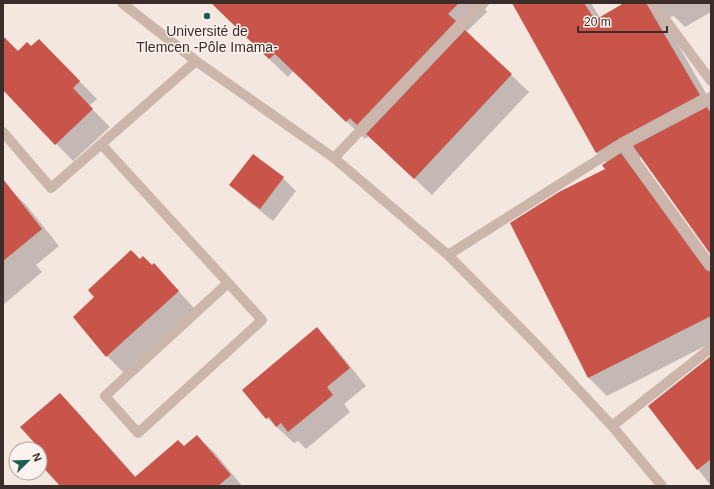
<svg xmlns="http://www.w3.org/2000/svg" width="714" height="489" font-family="Arial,sans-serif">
	<rect width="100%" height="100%" fill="#f4e7e0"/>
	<path fill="#0003" d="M 234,3 L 490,3 L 485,9 L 487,12 L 466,32 L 529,92 L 432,195 L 369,136 L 365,139 L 293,71 L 288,77 L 242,33 Z
		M 525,3 L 591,3 L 600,18 L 626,3 L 711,3 L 711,12 L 685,27 L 675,17 L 672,16 L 667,20 L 666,24 L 711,102 L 711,253 L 641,157 L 631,163 L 639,172 L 711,272 L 711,343 L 607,396 L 588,377 L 607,163 L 597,153 L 518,11 Z
		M 39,40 L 97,99 L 89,106 L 110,127 L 73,161 L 3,89 L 3,41 L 18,52 L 31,47 Z
		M 253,155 L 283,178 L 296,191 L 273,221 L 243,197 L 231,185 Z
		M 10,189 L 27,206 L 59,246 L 36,265 L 42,272 L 3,305 L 3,194 Z
		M 140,260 L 152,266 L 154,265 L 195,309 L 124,373 L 107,356 L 74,317 Z
		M 317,329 L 334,346 L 366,386 L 344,404 L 350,412 L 306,449 L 298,441 L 294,443 L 267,418 Z
		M 711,358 L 711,486 L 649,406 Z
		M 60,394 L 77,411 L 136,477 L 184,447 L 197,436 L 215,453 L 242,486 L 62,486 L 40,462 L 40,450 Z"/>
	<path fill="#c8544a" d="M 211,3 L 459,3 L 448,14 L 456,21 L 357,125 L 350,118 L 346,122 L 275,54 L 269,59 Z
		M 512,3 L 584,3 L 595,20 L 624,3 L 646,3 L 700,95 L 620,138 L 596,153 Z
		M 465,30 L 512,74 L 414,179 L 366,134 Z
		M 3,36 L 18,51 L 27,42 L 31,46 L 39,39 L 80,81 L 73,88 L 93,109 L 55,145 L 3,90 Z
		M 707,107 L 711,114 L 711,255 L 633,146 Z
		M 621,153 L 706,270 L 711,272 L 711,316 L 588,378 L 510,223 L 559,192 L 605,169 L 602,165 Z
		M 253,154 L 284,177 L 260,209 L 229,185 Z
		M 3,179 L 42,229 L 3,261 Z
		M 131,250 L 140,259 L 143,256 L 152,265 L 154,263 L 179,291 L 106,357 L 73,317 L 94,297 L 88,290 Z
		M 317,327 L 350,368 L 327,387 L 333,395 L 288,432 L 281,423 L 276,427 L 269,417 L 266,419 L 242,390 Z
		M 711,356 L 711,459 L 697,470 L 648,406 Z
		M 60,393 L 135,477 L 178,440 L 184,446 L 197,435 L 231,475 L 218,486 L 60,486 L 40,464 L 40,449 L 20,427 Z"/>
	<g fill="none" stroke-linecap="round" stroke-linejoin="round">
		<path stroke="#ccb5ab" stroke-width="10" d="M 122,3 L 196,61 L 334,158 L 448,255 L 535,343 L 612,426 L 662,486
			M 653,3 L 711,81
			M 3,132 L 51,188 L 196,61
			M 101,144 L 262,320 L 138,433 L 105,396 L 228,283
			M 623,144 L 711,266
			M 334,158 L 482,3
			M 448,255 L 623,144 L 711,97
			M 612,426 L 711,348"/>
	</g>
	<circle fill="#1f5d57" stroke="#fbf2ed" stroke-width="1.5" cx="207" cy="16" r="4"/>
	<g text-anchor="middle" stroke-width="3" stroke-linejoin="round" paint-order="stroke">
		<g font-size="14" fill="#3a2d2a" stroke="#fbf2ed">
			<text x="207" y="36">Université de<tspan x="207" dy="16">Tlemcen -Pôle Imama-</tspan></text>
		</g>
	</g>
	<rect width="714" height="489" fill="none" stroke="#3a2d2a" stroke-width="8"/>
	<g transform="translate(28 461) rotate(67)"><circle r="19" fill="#fbf2ed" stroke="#aea39f"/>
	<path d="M0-3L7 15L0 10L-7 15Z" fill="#1f5d57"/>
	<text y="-6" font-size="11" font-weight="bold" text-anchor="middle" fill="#3a2d2a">N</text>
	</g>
	<path d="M578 26v6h89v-6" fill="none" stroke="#3a2d2a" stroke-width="2"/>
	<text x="584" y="26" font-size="12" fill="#3a2d2a" stroke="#fbf2ed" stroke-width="3" paint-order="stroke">20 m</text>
</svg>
